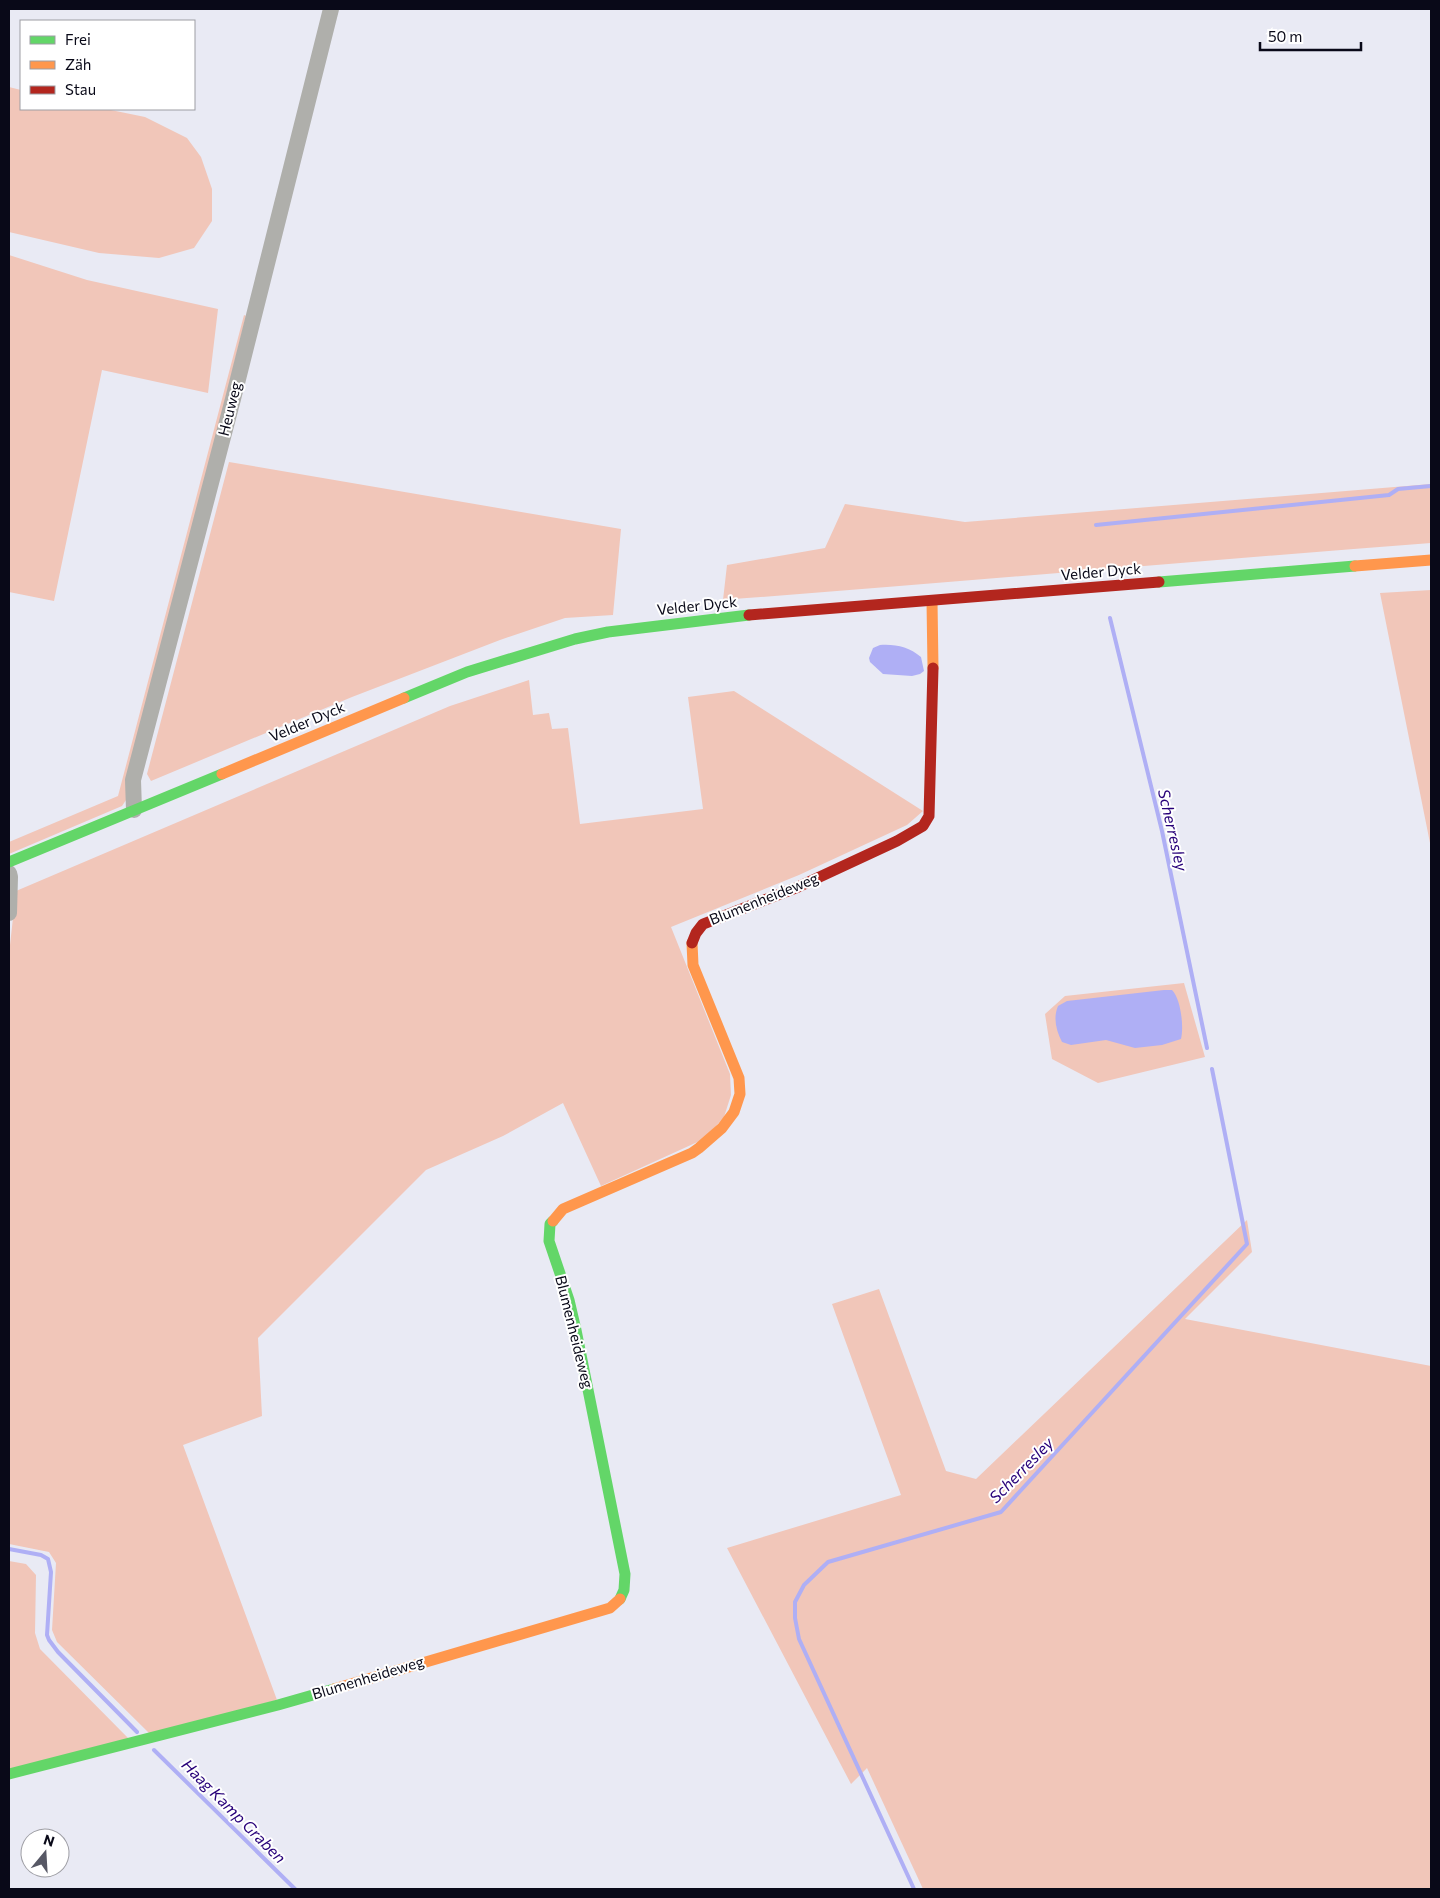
<svg xmlns="http://www.w3.org/2000/svg" width="1440" height="1898" font-family="Commissioner,sans-serif">
	<rect width="100%" height="100%" fill="#e9eaf4"/>
	<path fill="#f1c6b9" d="M 9,87 L 21,90 L 21,109 L 106,109 L 145,117 L 187,138 L 201,157 L 212,189 L 212,221 L 194,248 L 159,258 L 99,253 L 9,232 Z
		M 9,255 L 87,280 L 218,309 L 208,393 L 102,370 L 54,601 L 9,592 Z
		M 244,315 L 246,316 L 126,800 L 122,806 L 9,854 L 9,842 L 118,796 Z
		M 229,462 L 621,529 L 613,615 L 565,618 L 500,640 L 352,697 L 151,781 L 147,774 Z
		M 1431,484 L 1431,543 C 1195,561 959,582 723,600 L 727,565 L 825,548 L 845,504 L 965,522 Z
		M 1431,590 L 1431,848 L 1380,593 Z
		M 529,680 L 533,715 L 549,713 L 552,729 L 568,728 L 580,824 L 703,809 L 688,697 L 734,691 L 923,811 L 907,825 L 799,875 L 671,927 L 730,1074 L 731,1095 L 724,1117 L 704,1139 L 601,1186 L 563,1103 L 503,1136 L 426,1170 L 258,1338 L 262,1416 L 183,1445 L 277,1700 L 150,1734 L 57,1642 L 52,1630 L 56,1563 L 49,1552 L 9,1544 L 9,954 L 16,891 L 450,706 Z
		M 1184,983 L 1205,1057 L 1098,1083 L 1052,1059 L 1045,1014 L 1065,996 Z
		M 1247,1220 L 1252,1252 L 1185,1319 L 1431,1366 L 1431,1889 L 923,1889 L 867,1768 L 851,1784 L 727,1548 L 901,1495 L 832,1304 L 879,1289 L 946,1471 L 976,1479 Z
		M 9,1561 L 26,1564 L 36,1575 L 35,1633 L 40,1649 L 130,1740 L 9,1769 Z"/>
	<path fill="#afaff5" d="M 880,645 C 896,644 909,647 921,657 L 924,671 L 920,674 L 912,676 L 883,674 L 870,662 L 869,658 L 873,648 Z
		M 1164,990 L 1172,990 C 1181,999 1184,1027 1181,1039 L 1162,1045 L 1135,1048 L 1106,1040 L 1071,1045 L 1062,1042 C 1056,1030 1053,1018 1058,1006 L 1067,1001 Z"/>
	<g fill="none" stroke-linecap="round" stroke-linejoin="round">
		<path stroke="#afaff5" stroke-width="4" d="M 1096,525 L 1389,495 L 1398,489 L 1431,486
			M 1110,618 L 1162,831 L 1207,1048
			M 9,1549 L 41,1555 L 48,1559 L 51,1572 L 47,1635 L 49,1640 L 58,1652 L 137,1732
			M 154,1750 L 295,1889
			M 914,1889 L 799,1639 L 795,1618 L 795,1602 L 804,1585 L 828,1562 L 1001,1512 L 1247,1244 L 1212,1069"/>
		<path stroke="#afafab" stroke-width="16" d="M 134,810 L 133,780 L 233,399 L 331,9
			M 9,873 L 10,877 L 9,913"/>
		<path stroke="#63d668" stroke-width="11" d="M 1159,582 L 1355,566
			M 404,698 L 467,672 L 575,639 L 608,632 L 749,615
			M 9,862 L 222,774
			M 553,1221 L 550,1224 L 549,1241 L 569,1300 L 576,1330 L 625,1574 L 624,1590 L 620,1599
			M 9,1774 L 278,1705 L 334,1689"/>
		<path stroke="#ff974d" stroke-width="11" d="M 1355,566 L 1431,560
			M 932,601 L 933,668
			M 222,774 L 404,698
			M 553,1221 L 563,1209 L 692,1153 L 699,1148 L 722,1128 L 734,1112 L 740,1094 L 739,1078 L 693,965 L 692,943
			M 334,1689 L 610,1608 L 620,1599"/>
		<path stroke="#b3261e" stroke-width="11" d="M 749,615 L 1159,582
			M 692,943 L 696,933 L 703,924 L 798,887 L 897,841 L 923,826 L 929,816 L 933,668"/>
	</g>
	<g text-anchor="middle" stroke-width="4" stroke-linejoin="round" paint-order="stroke">
		<g font-size="15" fill="#090918" stroke="#fff">
			<text transform="translate(230 409) rotate(-76)" y="5">Heuweg</text>
			<text transform="translate(1101 572) rotate(-5)" y="5">Velder Dyck</text>
			<text transform="translate(697 606) rotate(-6)" y="5">Velder Dyck</text>
			<text transform="translate(307 722) rotate(-23)" y="5">Velder Dyck</text>
			<text transform="translate(764 899) rotate(-22)" y="5">Blumenheideweg</text>
			<text transform="translate(574 1332) rotate(76)" y="5">Blumenheideweg</text>
			<text transform="translate(368 1678) rotate(-17)" y="5">Blumenheideweg</text>
		</g>
		<g font-size="16" font-style="italic" fill="#270079" stroke="#fff">
			<text transform="translate(1173 830) rotate(77)" y="6">Scherresley</text>
			<text transform="translate(1021 1470) rotate(-46)" y="6">Scherresley</text>
			<text transform="translate(234 1811) rotate(45)" y="6">Haag Kamp Graben</text>
		</g>
	</g>
	<rect width="1440" height="1898" fill="none" stroke="#090918" stroke-width="20"/>
	<rect x="20" y="20" width="175" height="90" fill="#ffffff" stroke="#9d9da3"/>
	<rect x="30" y="36" width="25" height="8" fill="#63d668" stroke="#9d9da3"/>
	<text x="65" y="45" font-size="15" fill="#090918">Frei</text>
	<rect x="30" y="61" width="25" height="8" fill="#ff974d" stroke="#9d9da3"/>
	<text x="65" y="70" font-size="15" fill="#090918">Zäh</text>
	<rect x="30" y="86" width="25" height="8" fill="#b3261e" stroke="#9d9da3"/>
	<text x="65" y="95" font-size="15" fill="#090918">Stau</text>
	<g transform="translate(45 1853) rotate(18)"><circle r="24" fill="#ffffff" stroke="#9d9da3"/>
	<path d="M0-4L9 19L0 12L-9 19Z" fill="#575865"/>
	<text y="-8" font-size="14" font-weight="bold" text-anchor="middle" fill="#090918">N</text>
	</g>
	<path d="M1260 42v8h101v-8" fill="none" stroke="#090918" stroke-width="2.5"/>
	<text x="1268" y="42" font-size="15" fill="#090918" stroke="#ffffff" stroke-width="4" paint-order="stroke">50 m</text>
</svg>
